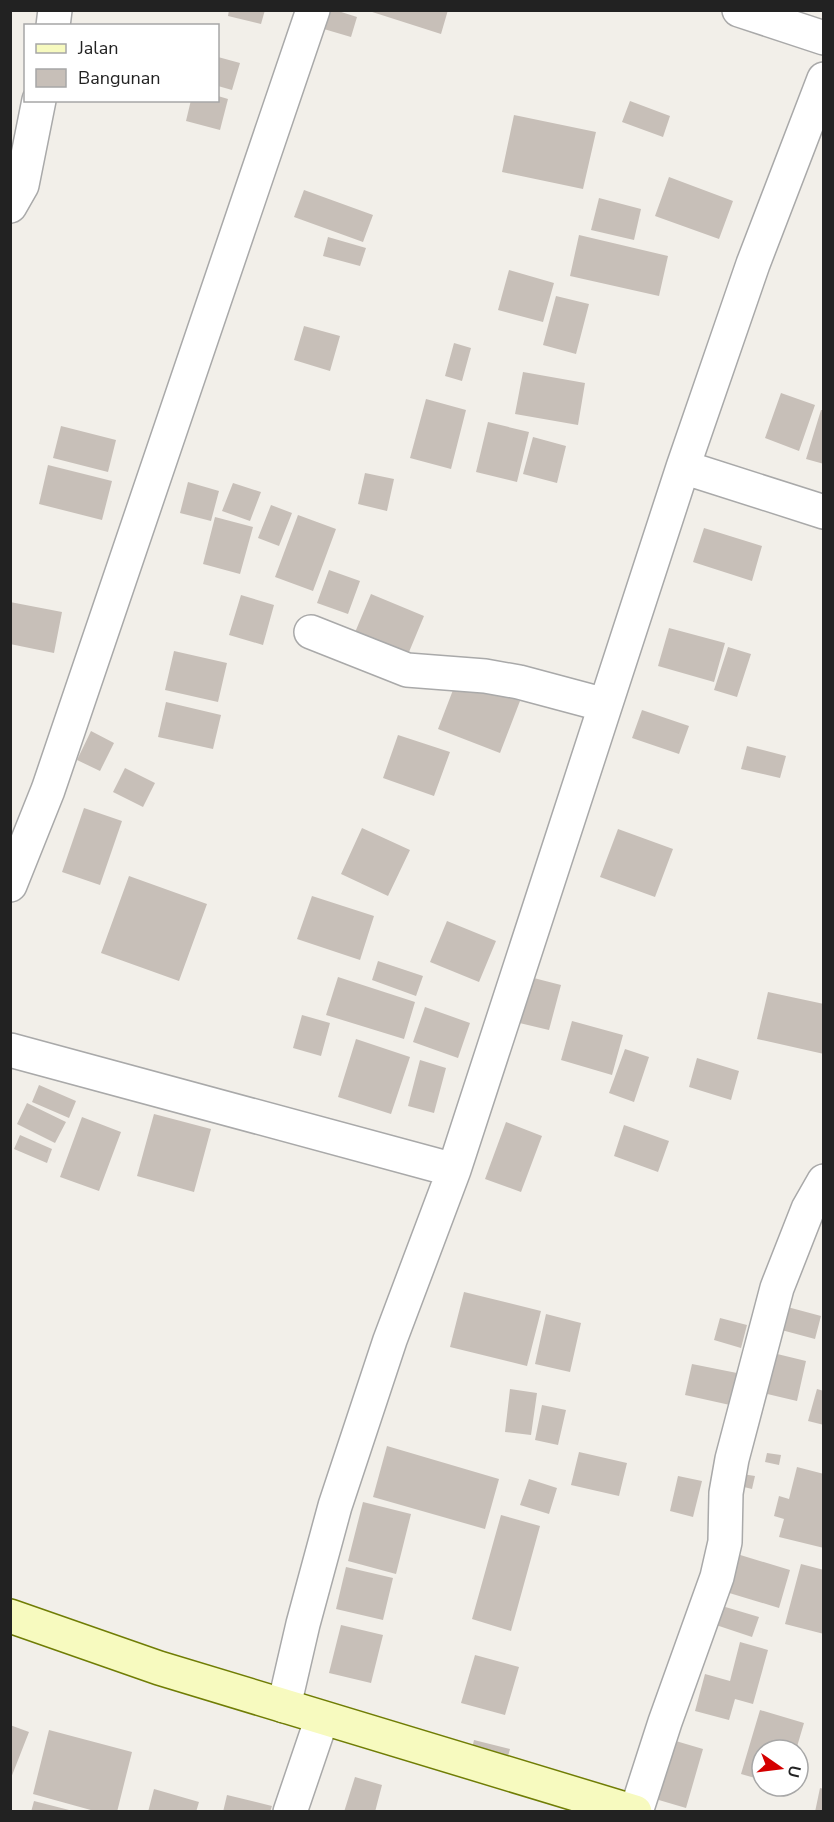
<svg xmlns="http://www.w3.org/2000/svg" width="834" height="1822" font-family="'Nunito Sans',sans-serif">
	<rect width="100%" height="100%" fill="#f2efe9"/>
	<path fill="#c7bfb8" d="M 229,10 L 265,10 L 261,24 L 228,16 Z
		M 321,10 L 335,10 L 357,17 L 351,37 L 317,27 Z
		M 366,10 L 448,10 L 441,34 Z
		M 218,57 L 240,63 L 232,90 L 218,86 Z
		M 218,96 L 228,99 L 220,130 L 186,121 L 191,100 L 218,100 Z
		M 630,101 L 670,116 L 663,137 L 622,122 Z
		M 514,115 L 596,132 L 583,189 L 502,172 Z
		M 669,177 L 733,201 L 719,239 L 655,216 Z
		M 304,190 L 373,215 L 363,242 L 294,217 Z
		M 599,198 L 641,209 L 634,240 L 591,230 Z
		M 579,235 L 668,256 L 659,296 L 570,276 Z
		M 328,237 L 366,248 L 360,266 L 323,256 Z
		M 509,270 L 554,283 L 543,322 L 498,310 Z
		M 556,296 L 589,304 L 576,354 L 543,345 Z
		M 304,326 L 340,336 L 330,371 L 294,360 Z
		M 454,343 L 471,348 L 462,381 L 445,376 Z
		M 523,372 L 585,383 L 578,425 L 515,414 Z
		M 781,393 L 815,405 L 799,451 L 765,438 Z
		M 426,399 L 466,410 L 451,469 L 410,458 Z
		M 821,410 L 824,410 L 824,464 L 806,459 Z
		M 488,422 L 529,432 L 517,482 L 476,472 Z
		M 61,426 L 116,440 L 108,472 L 53,458 Z
		M 533,437 L 566,446 L 557,483 L 523,474 Z
		M 48,465 L 112,481 L 102,520 L 39,504 Z
		M 365,473 L 394,479 L 387,511 L 358,504 Z
		M 188,482 L 219,491 L 211,521 L 180,513 Z
		M 233,483 L 261,492 L 250,521 L 222,511 Z
		M 271,505 L 292,513 L 279,546 L 258,538 Z
		M 298,515 L 336,529 L 313,591 L 275,577 Z
		M 215,517 L 253,527 L 240,574 L 203,564 Z
		M 704,528 L 762,546 L 752,581 L 693,562 Z
		M 329,570 L 360,581 L 348,614 L 317,603 Z
		M 371,594 L 424,616 L 404,664 L 351,642 Z
		M 241,595 L 274,605 L 263,645 L 229,635 Z
		M 10,602 L 62,612 L 54,653 L 10,644 Z
		M 669,628 L 725,643 L 714,682 L 658,666 Z
		M 728,647 L 751,654 L 737,697 L 714,690 Z
		M 174,651 L 227,663 L 218,702 L 165,690 Z
		M 458,677 L 520,701 L 500,753 L 438,729 Z
		M 166,702 L 221,715 L 213,749 L 158,737 Z
		M 642,710 L 689,726 L 679,754 L 632,738 Z
		M 91,731 L 114,743 L 100,771 L 77,760 Z
		M 398,735 L 450,752 L 434,796 L 383,778 Z
		M 747,746 L 786,756 L 780,778 L 741,769 Z
		M 125,768 L 155,783 L 143,807 L 113,792 Z
		M 84,808 L 122,821 L 100,885 L 62,872 Z
		M 362,828 L 410,850 L 388,896 L 341,874 Z
		M 618,829 L 673,849 L 655,897 L 600,877 Z
		M 129,876 L 207,904 L 179,981 L 101,953 Z
		M 312,896 L 374,916 L 360,960 L 297,939 Z
		M 447,921 L 496,941 L 479,982 L 430,962 Z
		M 378,961 L 423,976 L 416,996 L 372,980 Z
		M 522,975 L 561,985 L 549,1030 L 511,1021 Z
		M 338,977 L 415,1002 L 404,1039 L 326,1015 Z
		M 768,992 L 824,1004 L 824,1054 L 757,1039 Z
		M 425,1007 L 470,1023 L 458,1058 L 413,1042 Z
		M 302,1015 L 330,1023 L 321,1056 L 293,1048 Z
		M 572,1021 L 623,1035 L 612,1075 L 561,1060 Z
		M 356,1039 L 410,1057 L 391,1114 L 338,1097 Z
		M 625,1049 L 649,1057 L 634,1102 L 609,1093 Z
		M 697,1058 L 739,1071 L 731,1100 L 689,1087 Z
		M 420,1060 L 446,1068 L 434,1113 L 408,1106 Z
		M 39,1085 L 76,1101 L 69,1118 L 32,1102 Z
		M 27,1103 L 66,1122 L 55,1143 L 17,1124 Z
		M 154,1114 L 211,1129 L 194,1192 L 137,1176 Z
		M 82,1117 L 121,1132 L 99,1191 L 60,1177 Z
		M 506,1122 L 542,1136 L 521,1192 L 485,1179 Z
		M 624,1125 L 669,1141 L 658,1172 L 614,1156 Z
		M 20,1135 L 52,1149 L 47,1163 L 14,1149 Z
		M 464,1292 L 541,1311 L 527,1366 L 450,1347 Z
		M 780,1305 L 821,1316 L 815,1339 L 774,1328 Z
		M 546,1314 L 581,1323 L 570,1372 L 535,1364 Z
		M 720,1318 L 747,1325 L 741,1348 L 714,1340 Z
		M 769,1352 L 806,1361 L 797,1401 L 759,1392 Z
		M 692,1364 L 737,1373 L 730,1405 L 685,1395 Z
		M 510,1389 L 537,1393 L 531,1435 L 505,1432 Z
		M 817,1389 L 824,1391 L 824,1425 L 808,1421 Z
		M 542,1405 L 566,1410 L 558,1445 L 535,1440 Z
		M 387,1446 L 499,1479 L 485,1529 L 373,1497 Z
		M 579,1452 L 627,1463 L 619,1496 L 571,1485 Z
		M 767,1453 L 781,1455 L 779,1465 L 765,1462 Z
		M 797,1467 L 824,1474 L 824,1548 L 779,1537 L 784,1519 L 774,1516 L 779,1496 L 789,1499 Z
		M 742,1474 L 755,1476 L 752,1489 L 740,1486 Z
		M 678,1476 L 702,1481 L 693,1517 L 670,1511 Z
		M 529,1479 L 557,1488 L 549,1514 L 520,1505 Z
		M 363,1502 L 411,1514 L 396,1574 L 348,1561 Z
		M 501,1515 L 540,1526 L 511,1631 L 472,1619 Z
		M 737,1554 L 790,1570 L 779,1608 L 726,1592 Z
		M 801,1564 L 824,1570 L 824,1634 L 785,1624 Z
		M 346,1567 L 393,1578 L 383,1620 L 336,1609 Z
		M 722,1606 L 759,1617 L 752,1637 L 716,1625 Z
		M 341,1625 L 383,1635 L 371,1683 L 329,1673 Z
		M 740,1642 L 768,1650 L 753,1704 L 735,1699 L 729,1720 L 695,1711 L 705,1674 L 730,1681 Z
		M 475,1655 L 519,1667 L 505,1715 L 461,1703 Z
		M 760,1710 L 804,1723 L 796,1750 L 762,1750 L 762,1780 L 741,1774 Z
		M 10,1725 L 29,1732 L 11,1778 L 10,1778 Z
		M 49,1730 L 132,1752 L 117,1812 L 98,1812 L 33,1794 Z
		M 669,1739 L 703,1749 L 686,1808 L 652,1798 Z
		M 474,1740 L 510,1749 L 505,1767 L 470,1758 Z
		M 355,1777 L 382,1785 L 375,1812 L 344,1812 Z
		M 820,1788 L 824,1789 L 824,1812 L 815,1812 Z
		M 154,1789 L 199,1802 L 196,1812 L 148,1812 Z
		M 227,1795 L 272,1806 L 270,1812 L 223,1812 Z
		M 34,1801 L 73,1811 L 72,1812 L 31,1812 Z"/>
	<g fill="none" stroke-linecap="round" stroke-linejoin="round">
		<g stroke="#a9a9a9" stroke-width="36">
			<path id="street" d="M 739,10 L 824,38
				M 53,26 L 55,10
				M 10,206 L 22,185 L 39,100
				M 683,467 L 824,512
				M 311,632 L 407,670 L 485,676 L 519,682 L 605,705
				M 10,885 L 48,790 L 313,10
				M 10,1050 L 454,1170
				M 284,1706 L 303,1624 L 335,1506 L 390,1340 L 454,1170 L 683,467 L 753,264 L 824,79
				M 290,1812 L 322,1718
				M 636,1812 L 665,1722 L 717,1577 L 725,1542 L 726,1493 L 732,1459 L 777,1288 L 808,1209 L 824,1181"/>
		</g>
		<g stroke="#707d05" stroke-width="36">
			<path id="secondary" d="M 10,1616 L 159,1668 L 635,1812"/>
		</g>
		<use href="#street" stroke="#fff" stroke-width="33"/>
		<use href="#secondary" stroke="#f7fabf" stroke-width="33"/>
	</g>
	<rect width="834" height="1822" fill="none" stroke="#222222" stroke-width="24"/>
	<rect x="24" y="24" width="195" height="78" fill="#ffffff" stroke="#a7a7a7" stroke-width="1.5"/>
	<rect x="36" y="44" width="30" height="9" fill="#f7fabf" stroke="#a7a7a7" stroke-width="1.5"/>
	<text x="78" y="54" font-size="18" fill="#222222">Jalan</text>
	<rect x="36" y="69" width="30" height="18" fill="#c7bfb8" stroke="#a7a7a7" stroke-width="1.5"/>
	<text x="78" y="84" font-size="18" fill="#222222">Bangunan</text>
	<g transform="translate(780 1768) rotate(104)"><circle r="28" fill="#ffffff" stroke="#a7a7a7" stroke-width="1.5"/>
	<path d="M0-4.5L10 22L0 15L-10 22Z" fill="#d40000"/>
	<text y="-9" font-size="16" font-weight="bold" text-anchor="middle" fill="#222222">U</text>
	</g>
</svg>
